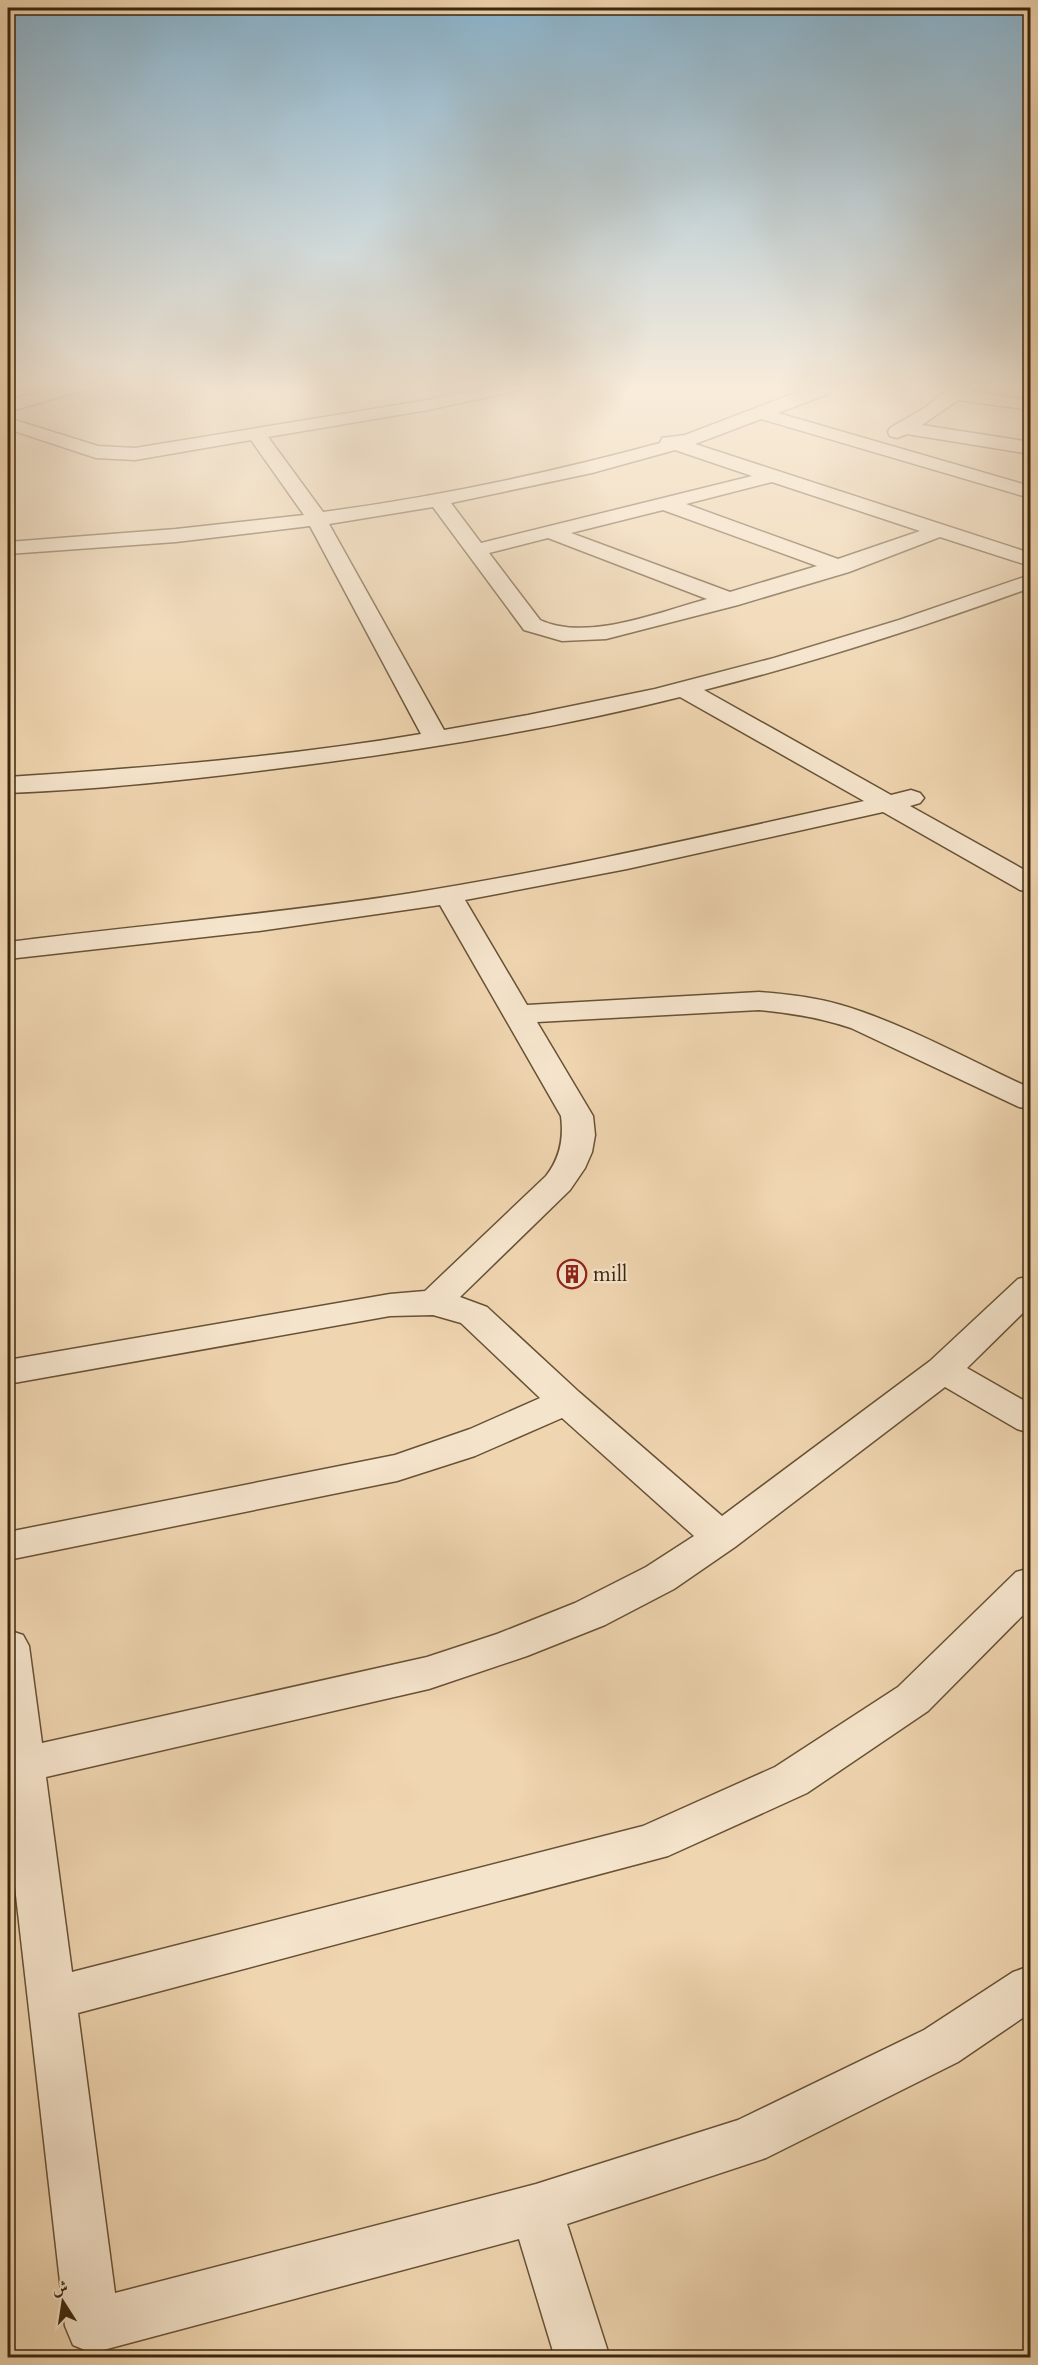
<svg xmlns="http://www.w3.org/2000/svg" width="1038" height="2365" font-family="Cardo,Amiri,serif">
	<rect width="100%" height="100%" fill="#efd5b0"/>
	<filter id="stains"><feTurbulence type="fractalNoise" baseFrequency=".00333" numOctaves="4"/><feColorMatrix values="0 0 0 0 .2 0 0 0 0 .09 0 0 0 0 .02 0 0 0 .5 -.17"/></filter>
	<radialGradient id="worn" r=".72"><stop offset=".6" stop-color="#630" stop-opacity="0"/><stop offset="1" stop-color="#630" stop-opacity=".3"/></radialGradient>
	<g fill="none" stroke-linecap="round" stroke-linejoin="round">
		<g stroke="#685235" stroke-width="3">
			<path id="minor" d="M 60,385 L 90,385 L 87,389 L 8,412 L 8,401 Z
				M 493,385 L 529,385 L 520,390 L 428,410 L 268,437 L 323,512 C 437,497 549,473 660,443 L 662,438 L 685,435 L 816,385 L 835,385 L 828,394 L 778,413 L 1030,486 L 1030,498 L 761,419 L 695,444 L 1030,553 L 1030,566 L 940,537 L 849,572 L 738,605 L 606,639 L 562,641 L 524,630 L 433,507 L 329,524 L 444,730 L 528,715 L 655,689 L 774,658 L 899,620 L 1030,575 L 1030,588 C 923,627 815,662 704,690 L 891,795 L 911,790 L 920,793 L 924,798 L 920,803 L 910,806 L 1030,873 L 1030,892 L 1020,890 L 883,812 L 627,869 L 465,900 L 527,1005 L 759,992 C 787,994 814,997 841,1005 C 903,1023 971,1061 1030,1088 L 1030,1109 L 1019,1107 L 851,1028 C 821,1018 792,1013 759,1010 L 537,1022 L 593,1116 L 595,1135 L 592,1152 L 585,1168 L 570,1190 L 460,1297 L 487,1307 L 579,1392 L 722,1516 L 930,1361 L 1018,1279 L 1030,1276 L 1030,1306 L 967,1368 L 1030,1404 L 1030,1433 L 1017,1429 L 945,1387 L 735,1547 L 674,1589 L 605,1625 L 527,1656 L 429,1689 L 46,1777 L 72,1972 L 643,1826 L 775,1767 L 898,1687 L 1016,1572 L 1030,1568 L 1030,1608 L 928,1711 L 807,1793 L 668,1856 L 78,2013 L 115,2293 L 536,2184 L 738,2120 L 924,2030 L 1013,1972 L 1030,1966 L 1030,2013 L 958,2062 L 766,2158 L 567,2224 L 610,2358 L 555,2358 L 519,2239 L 92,2353 L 73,2345 L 65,2326 L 8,1825 L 8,1630 L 23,1635 L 29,1646 L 42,1743 L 427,1657 L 497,1634 L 575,1603 L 646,1567 L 694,1536 L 562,1418 L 475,1456 L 397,1481 L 8,1560 L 8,1532 L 395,1455 L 470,1429 L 540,1398 L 461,1323 L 433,1315 L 390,1316 L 8,1384 L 8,1360 L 390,1294 L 425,1291 L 546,1176 C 560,1158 564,1139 561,1116 L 440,905 L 259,931 L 8,959 L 8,942 C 142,925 277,914 412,893 C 564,869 714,834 864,801 L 680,697 C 565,726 446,746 328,762 C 222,776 114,789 8,793 L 8,777 C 146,768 285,757 421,734 L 310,526 L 176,542 L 8,554 L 8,542 L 176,529 L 304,515 L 251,440 L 135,460 L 96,458 L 8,429 L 8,418 L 98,446 L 135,448 L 428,400 ZM 675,450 L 752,476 L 481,543 L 451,503 L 592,473 ZM 772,482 L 920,531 L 838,559 L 686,504 ZM 663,510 L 817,566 L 730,592 L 571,533 ZM 548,538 L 707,599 C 659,612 587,642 540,620 L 489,553 Z
				M 954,385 L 975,385 L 970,391 L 1030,400 L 1030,410 L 958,400 L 922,425 L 1030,442 L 1030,454 L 907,434 L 897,438 L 890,436 L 888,432 L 890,428 L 926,407 Z"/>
		</g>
		<use href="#minor" fill="#f5e4cc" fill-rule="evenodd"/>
	</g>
	<linearGradient id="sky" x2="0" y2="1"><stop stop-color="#89b6d2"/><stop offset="0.54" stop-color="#f8ecdb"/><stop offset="1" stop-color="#f8ecdb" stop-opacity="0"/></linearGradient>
	<rect width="1038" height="717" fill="url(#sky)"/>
	<defs>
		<g id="building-ring" transform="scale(1.5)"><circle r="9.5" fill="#f5e4cc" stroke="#8f2418" stroke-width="1.5"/><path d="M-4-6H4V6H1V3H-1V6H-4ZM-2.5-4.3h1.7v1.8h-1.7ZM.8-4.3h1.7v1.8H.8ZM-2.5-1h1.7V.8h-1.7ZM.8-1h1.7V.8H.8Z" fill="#8f2418"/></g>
	</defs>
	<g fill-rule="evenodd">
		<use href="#building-ring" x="572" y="1274"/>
	</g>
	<g text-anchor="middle" stroke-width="4.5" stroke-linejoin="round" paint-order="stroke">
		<g font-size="21" fill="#3b260c" stroke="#f5e4cc" text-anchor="start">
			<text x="593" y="1281">mill</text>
		</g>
	</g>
	<rect width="1038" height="2365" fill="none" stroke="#efd5b0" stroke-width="30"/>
	<rect x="9" y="9" width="1020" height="2347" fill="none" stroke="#3b260c" stroke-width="3"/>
	<rect x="15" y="15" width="1008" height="2335" fill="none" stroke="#3b260c" stroke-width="1.5"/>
	<g transform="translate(63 2302) rotate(348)" stroke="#f5e4cc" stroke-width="4.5" paint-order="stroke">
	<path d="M0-4.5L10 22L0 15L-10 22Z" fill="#3b260c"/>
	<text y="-9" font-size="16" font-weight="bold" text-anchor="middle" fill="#3b260c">ش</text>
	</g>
	<rect width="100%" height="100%" filter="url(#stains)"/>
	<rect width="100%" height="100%" fill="url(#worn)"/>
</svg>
